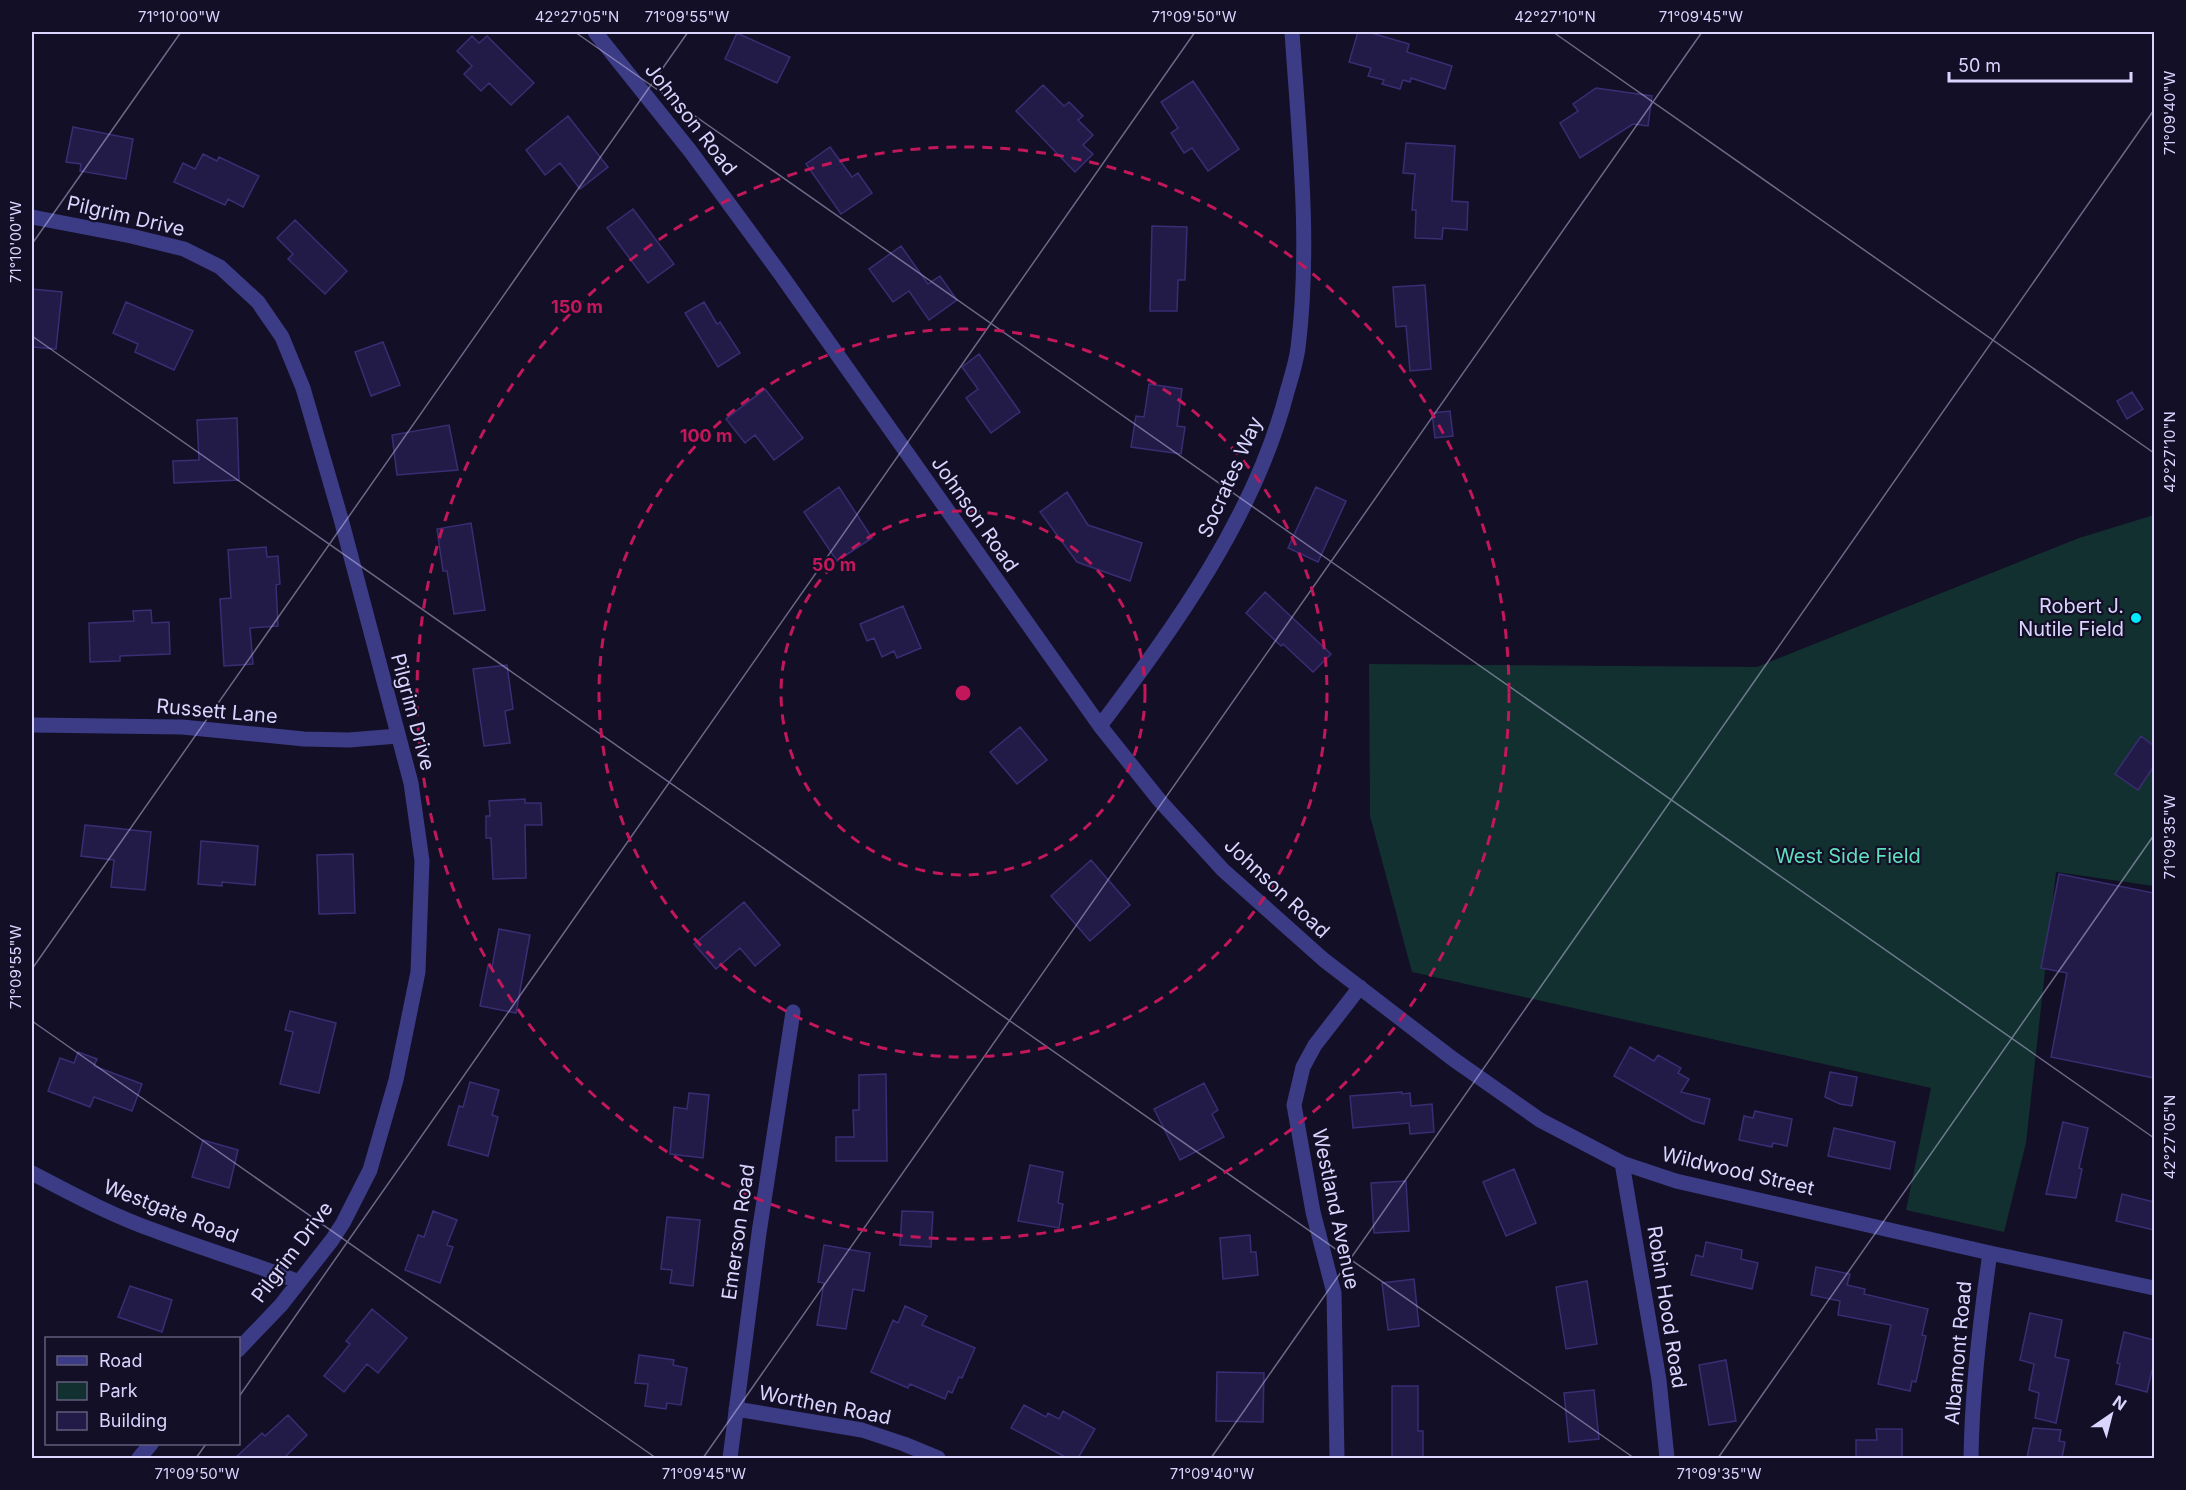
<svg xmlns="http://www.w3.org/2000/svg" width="2186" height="1490" font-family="Inter,sans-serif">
	<rect width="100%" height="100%" fill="#130f26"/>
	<path fill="#12302f" d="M 2154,515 L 2154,886 L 2056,872 L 2026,1143 L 2004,1232 L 1906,1210 L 1931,1088 L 1412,972 L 1370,816 L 1369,664 L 1757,667 L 2079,538 Z"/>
	<path fill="#231b47" stroke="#3a2d73" stroke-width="1.5" d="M 1358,32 L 1368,32 L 1409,44 L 1407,52 L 1452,66 L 1445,89 L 1411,78 L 1410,82 L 1403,80 L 1400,89 L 1382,84 L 1384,80 L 1368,76 L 1371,68 L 1349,62 Z
		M 737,33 L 790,57 L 777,83 L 725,59 Z
		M 472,36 L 479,43 L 487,36 L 534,83 L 511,105 L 489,83 L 481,91 L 464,74 L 472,66 L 457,51 Z
		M 1193,81 L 1239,149 L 1208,171 L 1192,148 L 1184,153 L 1171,133 L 1178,128 L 1161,102 Z
		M 1043,85 L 1064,106 L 1069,102 L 1083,116 L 1078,120 L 1093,135 L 1083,145 L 1093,154 L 1075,172 L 1016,111 Z
		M 1596,88 L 1652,96 L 1648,126 L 1633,124 L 1580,158 L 1560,123 L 1578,111 L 1573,104 Z
		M 568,116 L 608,167 L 580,189 L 560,163 L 545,175 L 526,150 Z
		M 73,127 L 133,139 L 126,179 L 80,171 L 81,164 L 66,162 Z
		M 1406,143 L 1455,146 L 1452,201 L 1468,202 L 1467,230 L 1443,228 L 1442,239 L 1415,238 L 1416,210 L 1412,210 L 1415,174 L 1403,173 Z
		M 830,147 L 852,177 L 858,173 L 872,193 L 841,214 L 806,164 Z
		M 203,154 L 217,161 L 219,157 L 259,176 L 243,207 L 228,199 L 225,205 L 174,182 L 183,163 L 195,169 Z
		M 633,209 L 674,264 L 648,283 L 607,228 Z
		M 295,220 L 347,271 L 325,294 L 288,259 L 293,254 L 277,238 Z
		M 1152,226 L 1187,227 L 1185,280 L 1178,280 L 1177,311 L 1150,311 Z
		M 901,246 L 928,284 L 940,276 L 957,300 L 929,320 L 909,291 L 893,302 L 869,269 Z
		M 1425,285 L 1431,369 L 1410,371 L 1406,326 L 1396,327 L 1393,287 Z
		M 32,289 L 62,292 L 56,349 L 32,347 Z
		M 126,302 L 193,331 L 174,370 L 135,352 L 138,344 L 113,333 Z
		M 704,302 L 717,324 L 720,322 L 740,353 L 718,367 L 685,313 Z
		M 383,342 L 400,385 L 371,396 L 355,352 Z
		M 979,354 L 1020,412 L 991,433 L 966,398 L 978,389 L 962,367 Z
		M 1149,384 L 1182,389 L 1177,426 L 1185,427 L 1181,454 L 1131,447 L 1136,416 L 1144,417 Z
		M 765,389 L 803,438 L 774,460 L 755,435 L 745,443 L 726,419 Z
		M 2132,392 L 2143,409 L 2127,419 L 2117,401 Z
		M 1450,411 L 1453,436 L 1435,438 L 1432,413 Z
		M 237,418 L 239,480 L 174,483 L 173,461 L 199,460 L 197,420 Z
		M 449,425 L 458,470 L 397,475 L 392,435 Z
		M 839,487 L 872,538 L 837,561 L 804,512 Z
		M 1316,487 L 1346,501 L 1318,562 L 1288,548 Z
		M 1067,492 L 1088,525 L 1142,543 L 1130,581 L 1077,562 L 1040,512 Z
		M 471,523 L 485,610 L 454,614 L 447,571 L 443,571 L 437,529 Z
		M 266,547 L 267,557 L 278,556 L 280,584 L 276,585 L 278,626 L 250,628 L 253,664 L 224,666 L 220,599 L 231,598 L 228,550 Z
		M 1265,592 L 1331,654 L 1313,672 L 1283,644 L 1281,646 L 1246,613 Z
		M 903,606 L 921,648 L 897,658 L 894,651 L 882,657 L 874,638 L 867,641 L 860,624 Z
		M 151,610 L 152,623 L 169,622 L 170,654 L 120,656 L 120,661 L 90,662 L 89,623 L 134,621 L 133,611 Z
		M 507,665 L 513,709 L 505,711 L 510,743 L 484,746 L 473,669 Z
		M 1020,727 L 1047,760 L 1017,784 L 990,752 Z
		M 2141,736 L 2154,746 L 2154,766 L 2138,790 L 2115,774 Z
		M 525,799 L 525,803 L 541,803 L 542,825 L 525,825 L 526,878 L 493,879 L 491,838 L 486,838 L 486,816 L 490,816 L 489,801 Z
		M 85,825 L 151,832 L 145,890 L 111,887 L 114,860 L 81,856 Z
		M 201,841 L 258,846 L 255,885 L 222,882 L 222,886 L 198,884 Z
		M 353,854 L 355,913 L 319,914 L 317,855 Z
		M 1091,860 L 1130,905 L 1090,941 L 1051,896 Z
		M 2059,874 L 2154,893 L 2154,1078 L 2051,1057 L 2067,973 L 2041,968 Z
		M 744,902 L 780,945 L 755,966 L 740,948 L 716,969 L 694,944 Z
		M 499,929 L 530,935 L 516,1013 L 480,1006 L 488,966 L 492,967 Z
		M 290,1011 L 336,1023 L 319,1093 L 280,1084 L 293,1032 L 285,1030 Z
		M 1630,1047 L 1654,1061 L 1658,1055 L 1681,1068 L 1678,1073 L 1689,1079 L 1681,1092 L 1710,1099 L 1704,1124 L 1693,1121 L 1614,1076 Z
		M 78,1052 L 97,1059 L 94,1066 L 142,1084 L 132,1111 L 94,1097 L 90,1107 L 48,1091 L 60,1058 L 74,1063 Z
		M 1830,1072 L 1857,1077 L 1852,1106 L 1840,1104 L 1825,1097 Z
		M 886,1074 L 887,1161 L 836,1161 L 836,1137 L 854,1137 L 853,1110 L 859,1110 L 859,1075 Z
		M 470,1082 L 499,1090 L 492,1115 L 498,1117 L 488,1156 L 448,1145 L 459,1106 L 463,1107 Z
		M 1204,1083 L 1218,1110 L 1212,1114 L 1224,1137 L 1180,1160 L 1154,1109 Z
		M 1402,1092 L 1402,1094 L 1410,1093 L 1411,1106 L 1432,1104 L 1434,1132 L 1410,1134 L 1409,1123 L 1353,1128 L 1350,1096 Z
		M 689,1093 L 709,1095 L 703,1158 L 670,1154 L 674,1107 L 687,1109 Z
		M 1755,1111 L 1792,1119 L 1787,1146 L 1773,1143 L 1772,1147 L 1739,1140 L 1744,1116 L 1753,1118 Z
		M 2063,1122 L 2088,1128 L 2079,1168 L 2082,1169 L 2076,1198 L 2046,1194 Z
		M 1834,1128 L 1895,1142 L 1890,1169 L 1828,1156 Z
		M 203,1140 L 238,1150 L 229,1188 L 192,1177 Z
		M 1030,1165 L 1063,1172 L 1058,1203 L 1063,1204 L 1059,1228 L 1018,1221 Z
		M 1514,1169 L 1536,1223 L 1506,1236 L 1483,1182 Z
		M 1406,1181 L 1409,1231 L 1374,1233 L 1371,1183 Z
		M 2122,1194 L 2154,1202 L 2154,1230 L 2116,1221 Z
		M 433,1211 L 457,1220 L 447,1245 L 453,1247 L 440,1283 L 405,1270 L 418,1235 L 424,1237 Z
		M 902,1211 L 933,1212 L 931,1247 L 900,1245 Z
		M 667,1217 L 700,1220 L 693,1286 L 670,1283 L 672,1270 L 661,1269 Z
		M 1250,1235 L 1251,1252 L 1256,1252 L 1258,1275 L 1223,1279 L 1220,1238 Z
		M 1706,1242 L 1742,1250 L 1741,1259 L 1758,1263 L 1752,1289 L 1691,1275 L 1696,1255 L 1703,1257 Z
		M 824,1245 L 870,1253 L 864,1291 L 853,1289 L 846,1329 L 817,1325 L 824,1283 L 818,1282 Z
		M 1816,1267 L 1850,1274 L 1847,1285 L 1865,1289 L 1864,1294 L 1928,1309 L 1922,1335 L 1926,1336 L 1916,1382 L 1912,1381 L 1910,1391 L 1878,1384 L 1891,1325 L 1838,1315 L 1840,1301 L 1811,1295 Z
		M 1414,1279 L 1419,1326 L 1388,1330 L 1382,1283 Z
		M 1587,1281 L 1597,1344 L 1566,1349 L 1556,1287 Z
		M 130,1286 L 172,1300 L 162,1332 L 118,1317 Z
		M 905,1306 L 927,1316 L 922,1325 L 975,1348 L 962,1378 L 959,1377 L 952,1393 L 948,1391 L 945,1399 L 910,1384 L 908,1388 L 871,1372 L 893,1320 L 898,1323 Z
		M 372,1309 L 407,1338 L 378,1373 L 367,1364 L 344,1392 L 324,1376 L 350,1344 L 346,1341 Z
		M 2030,1313 L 2062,1320 L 2055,1357 L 2069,1360 L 2056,1423 L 2035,1418 L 2039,1393 L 2029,1390 L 2034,1364 L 2020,1360 Z
		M 2124,1332 L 2154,1340 L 2154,1371 L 2152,1370 L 2147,1392 L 2116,1384 L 2120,1364 L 2117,1363 Z
		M 639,1355 L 674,1360 L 673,1365 L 687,1368 L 681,1405 L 667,1403 L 666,1409 L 645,1406 L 648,1384 L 635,1383 Z
		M 1726,1360 L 1736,1421 L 1709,1425 L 1699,1365 Z
		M 1217,1372 L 1264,1373 L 1263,1422 L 1216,1421 Z
		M 1392,1386 L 1418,1386 L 1418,1431 L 1423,1431 L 1423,1458 L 1392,1458 Z
		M 1594,1390 L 1599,1439 L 1569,1442 L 1564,1393 Z
		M 1024,1405 L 1046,1417 L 1048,1413 L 1059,1419 L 1063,1411 L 1095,1429 L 1078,1458 L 1067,1458 L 1011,1428 Z
		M 288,1415 L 307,1435 L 284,1458 L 235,1458 L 262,1433 L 265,1436 Z
		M 2033,1428 L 2061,1430 L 2059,1441 L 2065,1442 L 2062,1458 L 2027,1458 Z
		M 1876,1429 L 1902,1429 L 1902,1458 L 1856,1458 L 1856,1440 L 1877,1440 Z"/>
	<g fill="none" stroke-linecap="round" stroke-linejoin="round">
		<path stroke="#3c3b85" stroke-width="15" d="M 595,32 L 691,152 L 779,272 L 1100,726 L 1160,801 L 1223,870 L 1324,960 L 1453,1059 L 1540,1120 L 1622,1163 L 1676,1181 L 1990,1253 L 2154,1288
			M 32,217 L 131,236 L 184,249 L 220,267 L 258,302 L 282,337 L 303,388 L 341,519 L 411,783 L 422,861 L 418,972 L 396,1080 L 370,1170 L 343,1223 L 332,1240 L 281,1305 L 238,1350
			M 32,725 L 182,727 L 304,739 L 349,740 L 398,736
			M 1100,726 C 1176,625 1255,516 1287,392 C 1291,378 1296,363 1298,348 C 1311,243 1299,137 1292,32
			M 1622,1163 L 1659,1380 L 1667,1458
			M 32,1173 C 72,1194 113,1216 156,1231 C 203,1249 252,1263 299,1282
			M 736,1409 L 862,1430 L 904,1444 L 938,1458
			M 139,1458 L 151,1444
			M 730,1458 L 759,1233 L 793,1012
			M 1337,1458 L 1334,1293 L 1313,1212 L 1294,1105 L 1303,1067 L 1315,1045 L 1360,987
			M 1971,1458 C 1972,1389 1980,1321 1990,1253"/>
	</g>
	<path fill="none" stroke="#d9d5ff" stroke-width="1.5" stroke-opacity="0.45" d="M 575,32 L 2154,1138M 1553,32 L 2154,453M 32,244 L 181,32M 32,336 L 1634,1458M 32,969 L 688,32M 32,1021 L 656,1458M 238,1398 L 1195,32M 196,1458 L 206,1444M 703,1458 L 1702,32M 1211,1458 L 2154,110M 1718,1458 L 2154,835"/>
	<g fill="none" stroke="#c2185b" stroke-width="3" stroke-dasharray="10 8">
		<circle cx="963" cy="693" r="182"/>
		<circle cx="963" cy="693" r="364"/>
		<circle cx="963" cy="693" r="546"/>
	</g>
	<circle fill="#02eafe" stroke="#130f26" stroke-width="2" cx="2136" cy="618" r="6"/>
	<g text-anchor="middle" stroke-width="4.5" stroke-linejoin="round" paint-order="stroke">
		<g font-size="20" fill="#d9d5ff" stroke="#130f26">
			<text transform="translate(691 119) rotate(52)" y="7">Johnson Road</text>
			<text transform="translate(126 216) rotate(13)" y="7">Pilgrim Drive</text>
			<text transform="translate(1230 477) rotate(-66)" y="7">Socrates Way</text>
			<text transform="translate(975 514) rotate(55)" y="7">Johnson Road</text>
			<text transform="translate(217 711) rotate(5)" y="7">Russett Lane</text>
			<text transform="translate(413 712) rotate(75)" y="7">Pilgrim Drive</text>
			<text transform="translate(1277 888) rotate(43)" y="7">Johnson Road</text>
			<text transform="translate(1738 1171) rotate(13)" y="7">Wildwood Street</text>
			<text transform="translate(1336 1209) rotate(78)" y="7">Westland Avenue</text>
			<text transform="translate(171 1211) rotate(21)" y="7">Westgate Road</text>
			<text transform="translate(738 1232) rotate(-82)" y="7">Emerson Road</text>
			<text transform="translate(292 1252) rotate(-53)" y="7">Pilgrim Drive</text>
			<text transform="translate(1667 1307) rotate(81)" y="7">Robin Hood Road</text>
			<text transform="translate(1958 1353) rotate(-85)" y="7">Albamont Road</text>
			<text transform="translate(825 1405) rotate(11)" y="7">Worthen Road</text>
		</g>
		<g font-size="20" fill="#d9d5ff" stroke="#130f26" text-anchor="end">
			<text x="2124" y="613">Robert J.<tspan x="2124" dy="23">Nutile Field</tspan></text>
		</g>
		<g font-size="20" fill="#60dfbd" stroke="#130f26">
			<text x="1848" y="863">West Side Field</text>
		</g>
	</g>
	<circle cx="963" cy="693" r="9" fill="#c2185b" stroke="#130f26" stroke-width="3"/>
	<g font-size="18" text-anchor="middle" font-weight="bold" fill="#c2185b" stroke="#130f26" stroke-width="4.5" stroke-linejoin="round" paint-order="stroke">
		<text x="577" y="313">150 m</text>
		<text x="706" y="442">100 m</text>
		<text x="834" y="571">50 m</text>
	</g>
	<rect width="2186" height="1490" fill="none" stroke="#130f26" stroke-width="66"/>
	<rect x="45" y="1337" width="195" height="108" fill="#130f26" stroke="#625e7d" stroke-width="1.5"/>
	<rect x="57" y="1356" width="30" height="9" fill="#3c3b85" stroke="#625e7d" stroke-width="1.5"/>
	<text x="99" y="1367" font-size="18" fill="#d9d5ff">Road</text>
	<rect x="57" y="1382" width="30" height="18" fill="#12302f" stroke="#625e7d" stroke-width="1.5"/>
	<text x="99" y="1397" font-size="18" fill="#d9d5ff">Park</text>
	<rect x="57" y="1412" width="30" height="18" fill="#231b47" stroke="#625e7d" stroke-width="1.5"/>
	<text x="99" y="1427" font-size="18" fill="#d9d5ff">Building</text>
	<g transform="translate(2111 1415) rotate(35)" stroke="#130f26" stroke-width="4.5" paint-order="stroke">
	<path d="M0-4.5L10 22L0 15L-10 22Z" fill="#d9d5ff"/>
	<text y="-9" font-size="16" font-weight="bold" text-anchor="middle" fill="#d9d5ff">N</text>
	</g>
	<path d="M1949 72v9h182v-9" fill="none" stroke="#d9d5ff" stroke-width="3"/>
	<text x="1958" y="72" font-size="18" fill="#d9d5ff" stroke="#130f26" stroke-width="4.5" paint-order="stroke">50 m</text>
	<rect x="33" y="33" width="2120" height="1424" fill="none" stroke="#d9d5ff" stroke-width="2"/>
	<g font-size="15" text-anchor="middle" fill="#d9d5ff">
		<text x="179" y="22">71°10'00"W</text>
		<text x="577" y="22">42°27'05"N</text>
		<text x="687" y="22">71°09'55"W</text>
		<text x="1194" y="22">71°09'50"W</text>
		<text x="1555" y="22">42°27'10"N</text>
		<text x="1701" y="22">71°09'45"W</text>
		<text transform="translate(2170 113) rotate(-90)" y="5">71°09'40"W</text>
		<text transform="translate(16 242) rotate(-90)" y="5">71°10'00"W</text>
		<text transform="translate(2170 452) rotate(-90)" y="5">42°27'10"N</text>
		<text transform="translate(2170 837) rotate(-90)" y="5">71°09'35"W</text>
		<text transform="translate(16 967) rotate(-90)" y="5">71°09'55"W</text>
		<text transform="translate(2170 1137) rotate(-90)" y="5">42°27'05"N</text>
		<text x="197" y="1479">71°09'50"W</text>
		<text x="704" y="1479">71°09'45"W</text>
		<text x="1212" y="1479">71°09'40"W</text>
		<text x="1719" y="1479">71°09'35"W</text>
	</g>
</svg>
